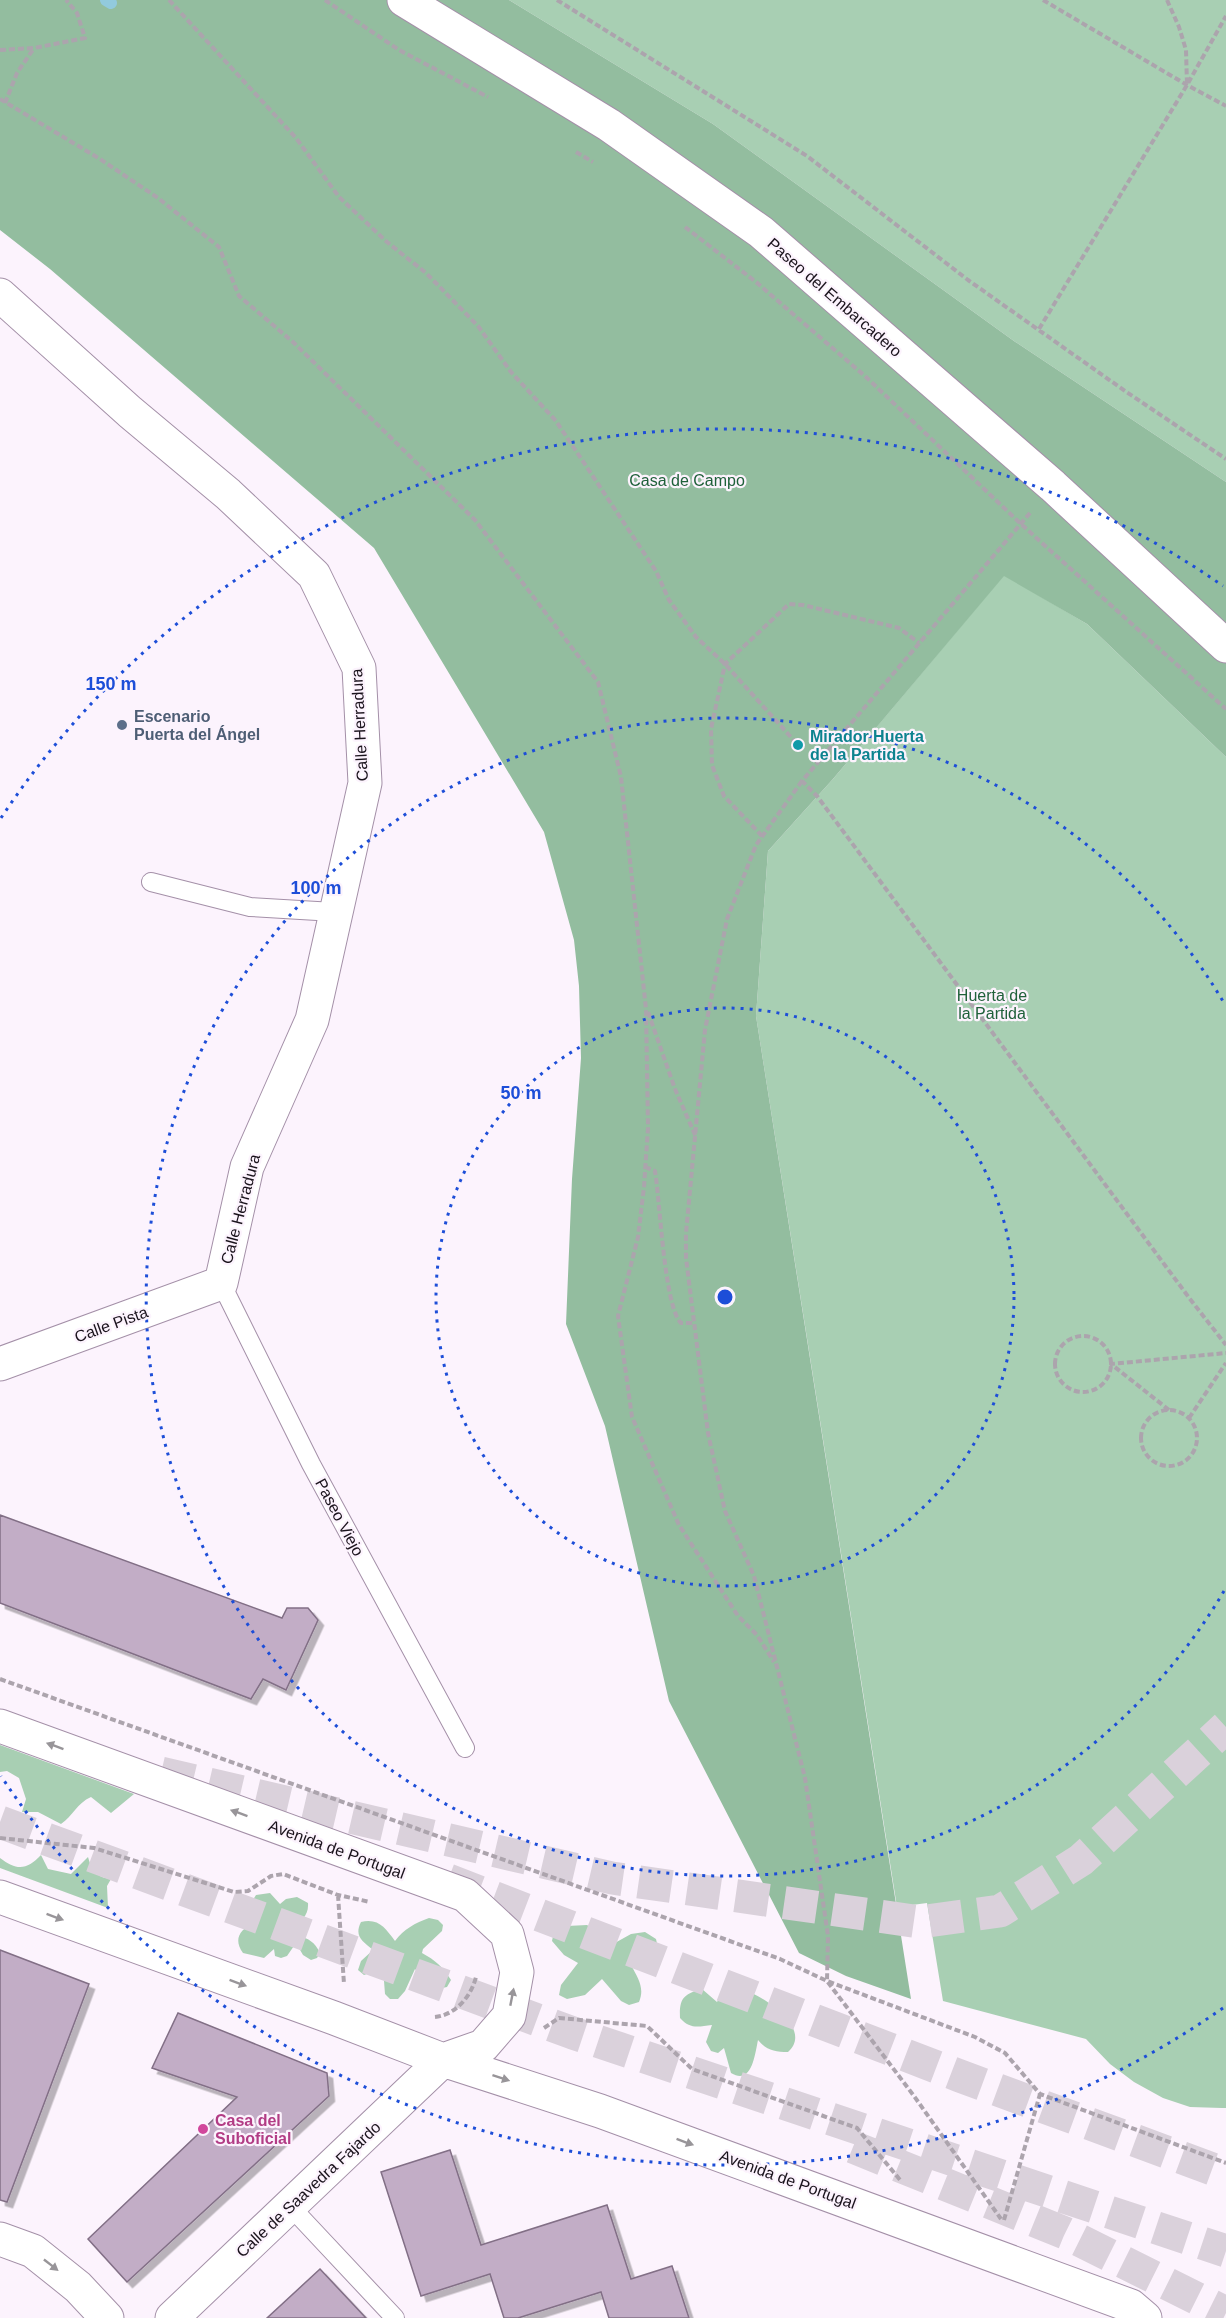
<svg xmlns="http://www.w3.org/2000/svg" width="1226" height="2318" font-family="Arial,sans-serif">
	<defs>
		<filter id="shadow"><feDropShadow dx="5.5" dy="5.5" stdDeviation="0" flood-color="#0004"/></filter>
	</defs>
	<rect width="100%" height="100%" fill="#fcf3fd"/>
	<path fill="#a8cfb3" d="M 509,0 L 1226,0 L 1226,482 L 1014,341 L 713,124 Z
		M 1004,575 L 1087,624 L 1226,757 L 1226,2108 L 1222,2108 L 1190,2107 L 1163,2098 L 1134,2082 L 1110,2064 L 1086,2039 L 943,2001 L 927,1903 L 897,1907 L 756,1016 L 768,851 L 833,779 Z
		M 0,1745 L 134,1794 L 111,1813 L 91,1797 C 77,1803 73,1816 61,1824 L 38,1812 L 22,1812 L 26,1799 L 19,1778 L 7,1771 L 0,1772 Z
		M 41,1855 L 48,1869 L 71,1874 L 88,1857 C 92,1871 96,1877 111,1879 L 107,1886 L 108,1908 L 0,1868 L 0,1858 C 17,1871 27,1870 41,1855 Z
		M 270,1893 L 280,1904 L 286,1899 L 297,1897 L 308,1903 C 309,1917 300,1919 296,1931 L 298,1936 C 308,1938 315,1942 320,1953 L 317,1958 L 311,1960 L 303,1955 L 296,1943 L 287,1956 L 281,1958 L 275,1956 L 274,1949 L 264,1958 L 243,1953 C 233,1939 240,1930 253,1923 L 251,1903 L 256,1895 Z
		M 429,1918 L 438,1920 L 443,1925 L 442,1931 L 423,1949 L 422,1953 C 435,1960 443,1967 451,1980 L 447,1987 C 430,1991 425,1981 415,1969 L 405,1991 L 398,1999 L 390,1999 L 385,1994 L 383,1968 L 364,1975 L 358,1970 L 361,1961 L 373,1950 C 362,1941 354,1936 361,1922 C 379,1918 385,1928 395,1941 C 404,1929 415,1923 429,1918 Z
		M 587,1925 C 597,1932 603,1937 604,1949 L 631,1934 L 645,1932 L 656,1939 L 658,1948 L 652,1957 L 637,1960 L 631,1965 C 638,1978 645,1988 639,2002 L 629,2005 L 621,2001 L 602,1979 L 585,1995 L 567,1999 L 559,1995 L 561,1985 L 578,1963 L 564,1955 L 552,1941 L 554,1931 L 567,1926 Z
		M 730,1986 C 733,1986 737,1985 740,1986 C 744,1986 748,1991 752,1993 C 770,2002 812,2030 788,2052 C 775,2052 766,2050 758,2040 C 755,2054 752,2086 731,2073 L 724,2048 L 718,2053 L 711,2051 L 706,2042 L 712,2025 C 697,2027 690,2029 680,2018 C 679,1998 684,1994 702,1989 L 717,2002 L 723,1992 Z"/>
	<path fill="#93bd9f" d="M 0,0 L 509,0 L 713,124 L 1014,341 L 1226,482 L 1226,757 L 1087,624 L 1004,576 L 833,779 L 768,851 L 756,1016 L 911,1999 L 846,1976 L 799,1953 L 669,1701 L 605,1426 L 566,1324 L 572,1179 L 581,1058 L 579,986 L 574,940 L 544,832 L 374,548 L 50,269 L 0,230 Z"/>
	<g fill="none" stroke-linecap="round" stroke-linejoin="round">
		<path stroke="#92cadd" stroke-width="12" d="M 106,0 L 111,3"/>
	</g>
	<path fill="#c2adc6" stroke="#826f86" stroke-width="1.5" filter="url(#shadow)" d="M 0,1515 L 282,1618 L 287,1608 L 308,1608 L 318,1620 L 286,1690 L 263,1679 L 251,1699 L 0,1603 Z
		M 0,1950 L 89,1984 L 7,2202 L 0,2200 Z
		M 178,2013 L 327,2073 L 329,2096 L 127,2282 L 88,2239 L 237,2097 L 152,2068 Z
		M 450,2150 L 481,2245 L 607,2205 L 631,2279 L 672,2266 L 689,2318 L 609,2318 L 601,2292 L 518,2318 L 504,2318 L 490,2274 L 421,2296 L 381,2172 Z
		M 320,2269 L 366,2318 L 267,2318 Z"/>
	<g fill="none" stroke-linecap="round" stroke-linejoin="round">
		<path stroke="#dad1db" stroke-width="33" stroke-dasharray="33 16" stroke-linecap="butt" d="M 161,1773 L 612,1878 L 920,1922 L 1000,1911 L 1081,1860 L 1226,1727
			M 0,1822 L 573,2033 L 1226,2251
			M 448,1880 L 960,2076 L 1226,2174
			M 853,2147 L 1065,2233 L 1226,2313"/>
		<g stroke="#a490a8" stroke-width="20">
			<path id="lane" d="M 151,882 L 250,907 L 334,912
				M 221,1283 L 311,1464 L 465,1748
				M 290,2206 L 395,2318"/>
		</g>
		<g stroke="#a490a8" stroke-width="35">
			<path id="street" d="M 404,0 L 609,125 L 761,232 L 1053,486 L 1226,646
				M 0,295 L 130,412 L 228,494 L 314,575 L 359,668 L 365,783 L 312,1020 L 247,1167 L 221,1283 L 0,1364
				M 0,1726 L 465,1895 L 507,1934 L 517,1972 L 509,2016 L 483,2046 L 443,2060 L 172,2318
				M 0,1897 L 334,2018 L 443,2060 L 600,2111 L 1131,2306 L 1145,2318
				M 0,2239 L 33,2251 L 78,2287 L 107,2318"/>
		</g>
		<path stroke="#aca4ad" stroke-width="4" stroke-dasharray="6 3" stroke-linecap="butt" d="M 169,0 L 296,138 L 339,197 L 387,242 L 426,273 L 478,326 L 511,372 L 556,421 L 656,571 L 669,600 L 696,637 L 725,664 L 798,745
			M 325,0 L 399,50 L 488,97
			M 557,0 L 807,156 L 968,280 L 1125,391 L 1226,459
			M 1043,0 L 1187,85 L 1226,106
			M 1167,0 L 1179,27 L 1186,50 L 1187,85
			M 0,50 L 34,48 L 85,38 L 77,13 L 66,0
			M 0,99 L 100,159 L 158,198 L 219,247 L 239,296 L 293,342 L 475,520 L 598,682 L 621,777 L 646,1009 L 648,1128 L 644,1187 L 638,1237 L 618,1316 L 632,1417 L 679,1525 L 738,1616 L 757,1635 L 774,1662
			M 5,103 L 17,73 L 34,48
			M 576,152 L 593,162
			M 685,227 L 756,282 L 866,377 L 1021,524 L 1226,709
			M 1039,329 L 1187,85 L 1226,16
			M 1030,513 L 802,781 L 817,796 L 1190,1299 L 1226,1345
			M 802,781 L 756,845 L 727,919 L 705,1030 L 686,1233 L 686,1258 L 708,1433 L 725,1511 L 754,1576 L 805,1778 L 828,1936 L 827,1981 L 914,2096 L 1001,2219
			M 762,836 L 724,796 L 712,765 L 711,729 L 725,664 L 789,604 L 803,605 L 899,628 L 919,643
			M 648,1012 L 675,1089 L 696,1137
			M 645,1167 L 655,1171 C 660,1200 664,1306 681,1323 L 694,1323
			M1055 1364a28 28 0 1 1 56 0a28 28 0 1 1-56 0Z
			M1141 1438a28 28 0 1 1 56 0a28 28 0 1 1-56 0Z
			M 1169,1410 L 1111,1364 L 1226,1353
			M 1189,1418 L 1226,1363
			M 0,1679 L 780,1959 L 827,1981 L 975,2037 L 1005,2053 L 1040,2094 L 1226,2163
			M 0,1838 L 94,1848 L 234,1892 L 248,1891 L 271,1876 L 283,1874 L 338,1895 L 370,1902
			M 338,1895 L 344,1984
			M 435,2017 C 455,2015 471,1997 476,1977
			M 544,2028 L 559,2018 L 647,2026 L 692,2069 L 857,2128 L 901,2181
			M 1004,2220 L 1040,2094"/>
		<use href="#lane" stroke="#fff" stroke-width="18"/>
		<use href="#street" stroke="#fff" stroke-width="33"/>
	</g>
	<defs><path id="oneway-solid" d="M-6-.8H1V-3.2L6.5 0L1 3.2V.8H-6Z" transform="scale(1.5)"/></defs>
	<g fill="#989599">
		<use href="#oneway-solid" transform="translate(55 1746) rotate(-160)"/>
		<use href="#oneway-solid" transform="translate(239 1813) rotate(-160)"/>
		<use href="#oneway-solid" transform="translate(55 1917) rotate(20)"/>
		<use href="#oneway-solid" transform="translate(238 1983) rotate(20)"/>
		<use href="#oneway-solid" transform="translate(512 1997) rotate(-79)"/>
		<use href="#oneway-solid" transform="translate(501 2078) rotate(18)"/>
		<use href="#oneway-solid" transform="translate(685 2142) rotate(20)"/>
		<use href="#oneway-solid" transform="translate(51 2265) rotate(38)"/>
	</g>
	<g fill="none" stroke="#1d4ed8" stroke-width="3" stroke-dasharray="3 6">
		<circle cx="725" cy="1297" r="289"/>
		<path d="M1224 1591A579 579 0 1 1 1224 1003"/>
		<path d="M1223 2008A868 868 0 0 1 1 1776M1 818A868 868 0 0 1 1223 586"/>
	</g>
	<circle fill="#5c6f8a" stroke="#fcf3fd" stroke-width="2" cx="122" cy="725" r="6"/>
	<circle fill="#0f9aa8" stroke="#fcf3fd" stroke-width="2" cx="798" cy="745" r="6"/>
	<circle fill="#d1479c" stroke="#fcf3fd" stroke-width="2" cx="203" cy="2129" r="6"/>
	<g text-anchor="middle" stroke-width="4.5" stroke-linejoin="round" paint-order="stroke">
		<g font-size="16" fill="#1a131c" stroke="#fcf3fd">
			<text transform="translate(835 297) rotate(41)" y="6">Paseo del Embarcadero</text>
			<text transform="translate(359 725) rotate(-93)" y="6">Calle Herradura</text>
			<text transform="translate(240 1209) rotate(-75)" y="6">Calle Herradura</text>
			<text transform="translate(111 1324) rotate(-20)" y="6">Calle Pista</text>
			<text transform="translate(340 1517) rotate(62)" y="6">Paseo Viejo</text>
			<text transform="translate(337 1849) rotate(20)" y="6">Avenida de Portugal</text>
			<text transform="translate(788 2179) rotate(20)" y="6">Avenida de Portugal</text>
			<text transform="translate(308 2189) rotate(-43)" y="6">Calle de Saavedra Fajardo</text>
		</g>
		<g font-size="16" fill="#1f613a" stroke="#fcf3fd">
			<text x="687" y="486">Casa de Campo</text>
			<text x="992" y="1001">Huerta de<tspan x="992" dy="18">la Partida</tspan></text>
		</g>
		<g font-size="16" font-weight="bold" fill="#4e5e75" stroke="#fcf3fd" text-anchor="start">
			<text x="134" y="722">Escenario<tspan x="134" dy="18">Puerta del Ángel</tspan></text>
		</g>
		<g font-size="16" font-weight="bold" fill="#0d838f" stroke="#fcf3fd" text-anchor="start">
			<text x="810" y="742">Mirador Huerta<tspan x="810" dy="18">de la Partida</tspan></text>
		</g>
		<g font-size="16" font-weight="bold" fill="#b23c85" stroke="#fcf3fd" text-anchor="start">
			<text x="215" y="2126">Casa del<tspan x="215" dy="18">Suboficial</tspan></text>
		</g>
	</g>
	<circle cx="725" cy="1297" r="9" fill="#1d4ed8" stroke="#fcf3fd" stroke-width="3"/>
	<g font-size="18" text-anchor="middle" font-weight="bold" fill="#1d4ed8" stroke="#fcf3fd" stroke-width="4.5" stroke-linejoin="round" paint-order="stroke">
		<text x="111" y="690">150 m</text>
		<text x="316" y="894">100 m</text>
		<text x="521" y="1099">50 m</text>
	</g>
</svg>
